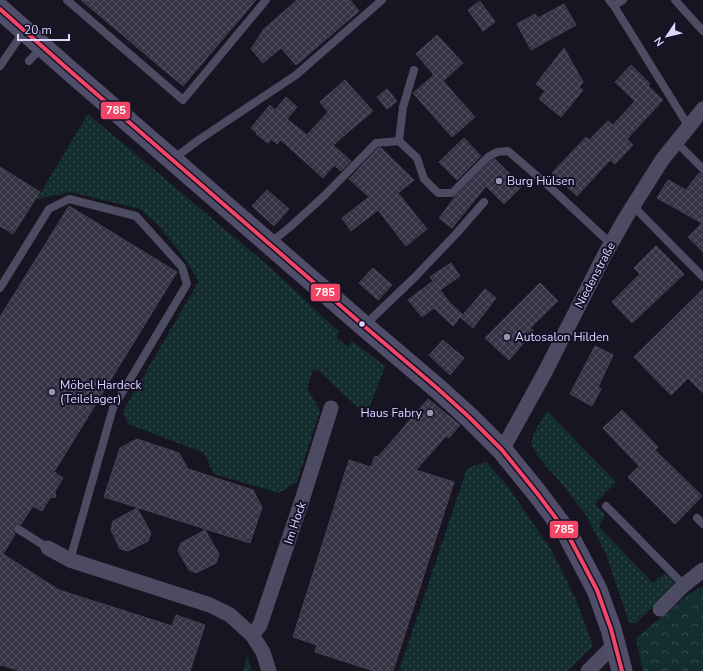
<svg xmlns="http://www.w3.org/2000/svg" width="703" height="671" font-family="'Nunito Sans',sans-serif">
	<defs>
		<pattern id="grass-dots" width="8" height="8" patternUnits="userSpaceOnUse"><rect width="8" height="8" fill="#142d2f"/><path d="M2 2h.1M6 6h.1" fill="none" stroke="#364b4e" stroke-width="1.8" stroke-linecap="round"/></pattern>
		<pattern id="forest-crowns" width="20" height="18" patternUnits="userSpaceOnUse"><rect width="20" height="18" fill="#142d2f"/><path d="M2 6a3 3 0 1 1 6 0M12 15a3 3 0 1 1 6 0" fill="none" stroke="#364b4e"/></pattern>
		<pattern id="building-cross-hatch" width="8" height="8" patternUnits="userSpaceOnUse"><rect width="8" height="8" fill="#363344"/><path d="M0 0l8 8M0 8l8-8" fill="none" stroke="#535060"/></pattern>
	</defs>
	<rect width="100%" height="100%" fill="#181522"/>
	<path fill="url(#grass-dots)" d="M 88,114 L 271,268 L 329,323 L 339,331 L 337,338 L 348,347 L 352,341 L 385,366 L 370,406 L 357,407 L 319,371 L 313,369 L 307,388 L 320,411 L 297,482 L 279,493 L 214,474 L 204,453 L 128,424 L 123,411 L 199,281 L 180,252 L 158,225 L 140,209 L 71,192 L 37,199 Z
		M 547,411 L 616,482 L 595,504 L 605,515 L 599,527 L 653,583 L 665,573 L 677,583 L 635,624 L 629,622 L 605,552 L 586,515 L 561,483 L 539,458 L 531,444 L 534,433 Z
		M 486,462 L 509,488 L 552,551 L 577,602 L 593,646 L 568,671 L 399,671 L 466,471 L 470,467 Z
		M 248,655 L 251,671 L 243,671 Z"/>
	<path fill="url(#forest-crowns)" d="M 703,586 L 703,671 L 643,671 L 636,638 L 689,594 Z"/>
	<path fill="url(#building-cross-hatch)" stroke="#454055" d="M 81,0 L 256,0 L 183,86 Z
		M 297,0 L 350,0 L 359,11 L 296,65 L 281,48 L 263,63 L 251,49 L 264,29 Z
		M 480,1 L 495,22 L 483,31 L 468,10 Z
		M 564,4 L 576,25 L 531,50 L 517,24 L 535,14 L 538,18 Z
		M 437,35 L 463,63 L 443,81 L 475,117 L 452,137 L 413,93 L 434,75 L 416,54 Z
		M 564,48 L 583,82 L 579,87 L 583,90 L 561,117 L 539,99 L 545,91 L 536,84 Z
		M 631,65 L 650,84 L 648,86 L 663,100 L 627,139 L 633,145 L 615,164 L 610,160 L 577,196 L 552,173 L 586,137 L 589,140 L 608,121 L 613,125 L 635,101 L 615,82 Z
		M 345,80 L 373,111 L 333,145 L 351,161 L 341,171 L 334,165 L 323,178 L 281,140 L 277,144 L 271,139 L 268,143 L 256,134 L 257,133 L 251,128 L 270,105 L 275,110 L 286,97 L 297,107 L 287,119 L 307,135 L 328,112 L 320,102 Z
		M 387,89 L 397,101 L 387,109 L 377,97 Z
		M 464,138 L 481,156 L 457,180 L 439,162 Z
		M 378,148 L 381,148 L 414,180 L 398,193 L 427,229 L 406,246 L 378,210 L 351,231 L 342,218 L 369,197 L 349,179 Z
		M 495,159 L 522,186 L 504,204 L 486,186 L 452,228 L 439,218 L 455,197 L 491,161 Z
		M 0,167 L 40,192 L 13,234 L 0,226 Z
		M 699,173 L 703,174 L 703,252 L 688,237 L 702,223 L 657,198 L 668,180 L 686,190 Z
		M 267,190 L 289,209 L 274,226 L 252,206 Z
		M 69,206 L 177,272 L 54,472 L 63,478 L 55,491 L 56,497 L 50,498 L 42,511 L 33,506 L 21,524 L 18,524 L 14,526 L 13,529 L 13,532 L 15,534 L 3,554 L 59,590 L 172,626 L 176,615 L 205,625 L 190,671 L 21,671 L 0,665 L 0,317 Z
		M 656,246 L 684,274 L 632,323 L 612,302 L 640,274 L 634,268 Z
		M 451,263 L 460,276 L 440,290 L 430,277 Z
		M 373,268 L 392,285 L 378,300 L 359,283 Z
		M 433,281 L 450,303 L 463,315 L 485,289 L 496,298 L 473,328 L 460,317 L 453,326 L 434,308 L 422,317 L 408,300 Z
		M 540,283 L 558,301 L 530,328 L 534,331 L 509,360 L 485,338 Z
		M 703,289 L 703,393 L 688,378 L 671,395 L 634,357 Z
		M 443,340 L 464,358 L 450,375 L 429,355 Z
		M 595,346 L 613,355 L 598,387 L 601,389 L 592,406 L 570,394 Z
		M 428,399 L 460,425 L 449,438 L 446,436 L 416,470 L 454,482 L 393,671 L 374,671 L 315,652 L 317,645 L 293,637 L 349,460 L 371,467 L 375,456 L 378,457 Z
		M 622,410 L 658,447 L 655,450 L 702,496 L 675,524 L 628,477 L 639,466 L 603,428 Z
		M 137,439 L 179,453 L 188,469 L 253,490 L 262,507 L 250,543 L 104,497 L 120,448 Z
		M 137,508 L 151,533 L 148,541 L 128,551 L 120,549 L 111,530 L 113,521 Z
		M 205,530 L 219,554 L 216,563 L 196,573 L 189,570 L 178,551 L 181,543 Z"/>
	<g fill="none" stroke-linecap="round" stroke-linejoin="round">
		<path stroke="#4c4b62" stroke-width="8" d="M 67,0 L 183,100 L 266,0
			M 609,0 L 614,6 L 689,127
			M 675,0 L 703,31
			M 614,6 L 623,0
			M 29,61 L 42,47
			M 0,66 L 24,31
			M 399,141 L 403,107 L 414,70
			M 676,142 L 703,169
			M 173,159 L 200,139 L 296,75 L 382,0
			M 633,206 L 703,277
			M 270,243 L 290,227 L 324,196 L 376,143 L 399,141 L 417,158 L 424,179 L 438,193 L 452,193 L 488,157 L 497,152 L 508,151 L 551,188 L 611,244
			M 0,288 L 49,209 L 69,199 L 136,216 L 182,267 L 187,284 L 113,408 L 70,560
			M 365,325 L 414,278 L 456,234 L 484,202
			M 606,506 L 684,585
			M 697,518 L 703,524
			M 18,529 L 48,548"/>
		<path stroke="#4c4b62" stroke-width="15" d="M 502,450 L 544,374 L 604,256 L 626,217 L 662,160 L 703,109
			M 48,548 L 70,560 L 210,605 L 230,615 L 252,635 L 263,652 L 269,671
			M 660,609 L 684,585 L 703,570
			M 252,635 L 260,625 L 303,497 L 331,408
			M 588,671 L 616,643"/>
		<path stroke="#4f4d68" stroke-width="21" d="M 0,9 L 70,71 L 364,326 L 437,388 L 469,417 L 502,450 L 537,493 L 567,533 L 597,590 L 611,629 L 622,671"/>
		<g stroke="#151027" stroke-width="7">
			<path id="bus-1" d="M 0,9 L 70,71 L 364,326 L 437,388 L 469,417 L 502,450 L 537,493 L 567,533 L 597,590 L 611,629 L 622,671"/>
		</g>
		<use href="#bus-1" stroke="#f34667" stroke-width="4"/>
	</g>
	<g fill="#9893b1" stroke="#151027" stroke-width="1.5">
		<circle cx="499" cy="181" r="4"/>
		<circle cx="507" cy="337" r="4"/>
		<circle cx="52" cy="392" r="4"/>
		<circle cx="430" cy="413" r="4"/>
	</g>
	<circle fill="#ddd7fe" stroke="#151027" stroke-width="1.5" cx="362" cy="324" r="3.5"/>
	<g text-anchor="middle" stroke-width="4" stroke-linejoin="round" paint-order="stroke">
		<g font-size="12" fill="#ddd7fe" stroke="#151027" text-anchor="start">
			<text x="507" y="185">Burg Hülsen</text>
			<text x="515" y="341">Autosalon Hilden</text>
			<text x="60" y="389">Möbel Hardeck<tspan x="60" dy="14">(Teilelager)</tspan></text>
			<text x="422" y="417" text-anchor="end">Haus Fabry</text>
		</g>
		<g font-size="12" fill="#ddd7fe" stroke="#151027">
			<text transform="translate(595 275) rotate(-62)" y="4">Niedenstraße</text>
			<text transform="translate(295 523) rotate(-71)" y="4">Im Hock</text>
		</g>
	</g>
	<g stroke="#151027" stroke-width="1.5">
		<rect x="100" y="101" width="31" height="19" rx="4" fill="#f34667"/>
		<rect x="310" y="283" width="31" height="19" rx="4" fill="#f34667"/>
		<rect x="549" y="520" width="30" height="19" rx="4" fill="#f34667"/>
	</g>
	<g font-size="11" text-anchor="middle" font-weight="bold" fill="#fff">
		<text x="116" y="114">785</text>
		<text x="325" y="296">785</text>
		<text x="564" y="533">785</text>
	</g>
	<g transform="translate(667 36) rotate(235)" stroke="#151027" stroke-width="3" paint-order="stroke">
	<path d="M0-3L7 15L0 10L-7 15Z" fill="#ddd7fe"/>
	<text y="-6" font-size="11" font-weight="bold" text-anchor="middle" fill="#ddd7fe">N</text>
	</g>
	<path d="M18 34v6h51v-6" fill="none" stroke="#ddd7fe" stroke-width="2"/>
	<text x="24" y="34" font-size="12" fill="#ddd7fe" stroke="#151027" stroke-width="3" paint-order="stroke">20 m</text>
</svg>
